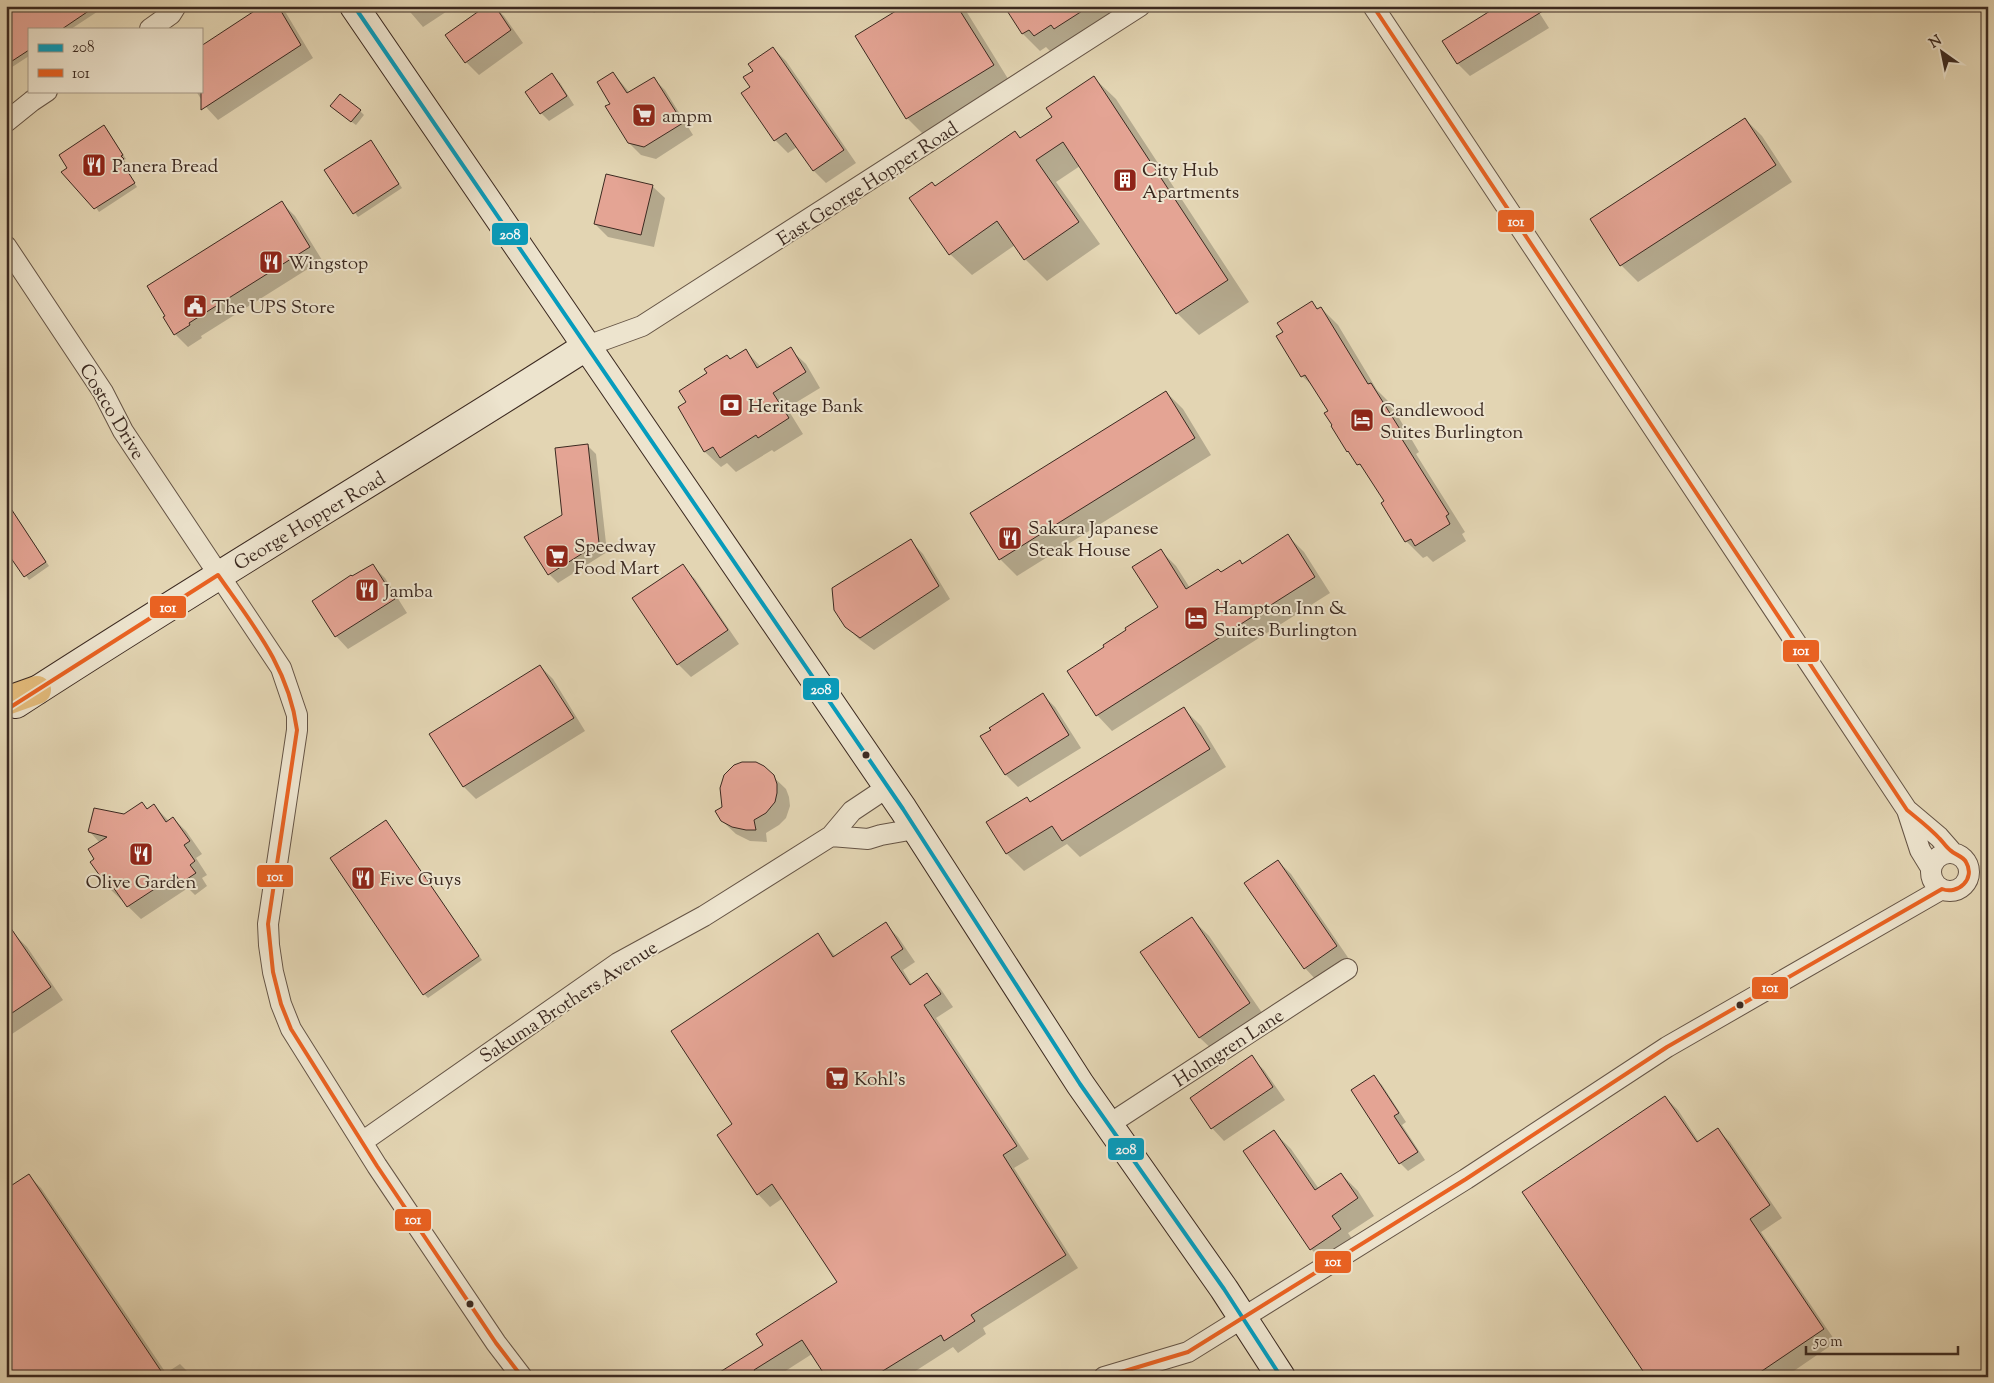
<svg xmlns="http://www.w3.org/2000/svg" width="1994" height="1383" font-family="'Sorts Mill Goudy',serif">
	<rect width="100%" height="100%" fill="#e3d5b3"/>
	<filter id="stains"><feTurbulence type="fractalNoise" baseFrequency=".004" numOctaves="4"/><feColorMatrix values="0 0 0 0 .2 0 0 0 0 .09 0 0 0 0 .02 0 0 0 .5 -.17"/></filter>
	<radialGradient id="worn" r=".72"><stop offset=".6" stop-color="#630" stop-opacity="0"/><stop offset="1" stop-color="#630" stop-opacity=".3"/></radialGradient>
	<path fill="#0003" d="M 6,6 L 106,6 L 71,29 L 29,29 L 29,56 L 6,71 Z
		M 264,6 L 279,6 L 286,13 L 313,58 L 218,120 L 206,107 L 196,91 L 201,91 Z
		M 405,6 L 455,6 L 423,27 Z
		M 494,6 L 504,16 L 523,43 L 479,75 L 466,62 Z
		M 587,6 L 606,6 L 594,13 Z
		M 906,6 L 963,6 L 1010,82 L 924,135 L 907,118 Z
		M 1006,6 L 1119,6 L 1121,10 L 1052,53 L 1046,47 L 1040,51 L 1023,34 Z
		M 1535,6 L 1549,28 L 1470,76 L 1458,64 L 1444,41 Z
		M 773,48 L 786,61 L 856,163 L 826,183 L 814,171 L 797,147 L 788,153 L 775,140 L 743,93 L 752,87 L 755,71 Z
		M 613,73 L 630,93 L 653,78 L 665,90 L 693,135 L 656,159 L 641,155 L 629,143 L 612,104 Z
		M 552,75 L 560,83 L 574,105 L 549,121 L 541,113 Z
		M 1094,78 L 1116,99 L 1249,302 L 1199,335 L 1177,313 L 1080,166 L 1056,182 L 1100,244 L 1047,281 L 1025,259 L 1015,245 L 972,275 L 950,254 L 935,187 L 1015,132 L 1021,139 L 1054,117 Z
		M 335,110 L 360,111 L 364,115 L 356,125 Z
		M 1745,119 L 1762,136 L 1792,182 L 1638,282 L 1621,265 L 1591,220 Z
		M 108,131 L 126,159 L 124,160 L 126,163 L 123,165 L 137,187 L 99,212 L 69,168 Z
		M 374,145 L 402,188 L 358,217 L 326,171 Z
		M 652,186 L 665,198 L 654,247 L 608,237 L 595,224 Z
		M 282,203 L 295,216 L 322,260 L 201,336 L 202,338 L 188,347 L 175,334 Z
		M 1312,303 L 1319,310 L 1321,308 L 1338,325 L 1377,390 L 1388,401 L 1399,418 L 1419,452 L 1416,454 L 1465,532 L 1462,534 L 1466,541 L 1433,562 L 1427,556 L 1423,558 L 1406,541 L 1382,503 L 1385,501 L 1368,474 L 1348,451 L 1334,426 L 1330,411 L 1316,389 L 1302,376 L 1284,332 Z
		M 790,349 L 806,364 L 820,388 L 787,408 L 803,434 L 774,452 L 772,450 L 736,472 L 727,463 L 721,467 L 705,452 L 680,408 L 687,403 L 731,360 L 746,351 L 761,367 Z
		M 1166,392 L 1183,409 L 1211,455 L 1017,576 L 1000,559 Z
		M 587,445 L 596,454 L 607,552 L 558,583 L 549,574 L 564,515 Z
		M 6,501 L 49,566 L 29,580 L 6,548 Z
		M 1288,536 L 1304,552 L 1330,593 L 1112,731 L 1097,715 L 1106,647 L 1160,608 L 1160,550 L 1176,566 L 1190,588 L 1242,565 Z
		M 911,541 L 923,554 L 950,599 L 874,650 L 859,639 L 846,626 Z
		M 372,565 L 385,578 L 407,613 L 348,649 L 336,636 Z
		M 682,566 L 695,579 L 739,644 L 691,677 L 678,664 Z
		M 540,666 L 553,679 L 585,731 L 476,799 L 464,787 L 431,734 Z
		M 1043,695 L 1055,707 L 1081,748 L 1018,787 L 1006,775 L 982,737 Z
		M 1184,709 L 1201,726 L 1226,767 L 1080,857 L 1067,844 L 1024,871 L 1007,854 L 988,822 L 1026,798 L 1031,803 Z
		M 763,767 L 786,789 L 789,797 L 790,806 L 786,818 L 779,825 L 766,833 L 767,842 L 750,841 L 736,834 L 722,821 L 724,807 Z
		M 142,803 L 149,810 L 154,806 L 169,821 L 173,818 L 186,831 L 202,854 L 196,858 L 207,875 L 202,878 L 207,886 L 195,895 L 188,888 L 141,919 L 110,889 L 96,859 L 100,843 L 90,832 L 124,816 Z
		M 386,821 L 482,960 L 428,998 L 424,994 Z
		M 1278,861 L 1291,874 L 1349,959 L 1317,981 L 1305,968 Z
		M 1192,919 L 1209,936 L 1267,1020 L 1217,1054 L 1200,1038 L 1142,953 Z
		M 885,924 L 898,937 L 915,962 L 903,970 L 912,985 L 927,975 L 940,988 L 953,1007 L 936,1018 L 1029,1159 L 1014,1168 L 1078,1268 L 983,1328 L 986,1334 L 958,1353 L 953,1347 L 906,1377 L 827,1377 L 812,1354 L 776,1377 L 715,1377 L 764,1345 L 839,1282 L 783,1198 L 770,1207 L 758,1194 L 734,1124 L 818,935 L 836,957 Z
		M 14,934 L 27,947 L 63,1000 L 6,1038 L 6,940 Z
		M 1251,1057 L 1264,1070 L 1285,1100 L 1224,1141 L 1212,1128 Z
		M 1374,1077 L 1382,1085 L 1406,1122 L 1402,1125 L 1425,1160 L 1408,1171 L 1400,1163 Z
		M 1665,1097 L 1678,1110 L 1699,1142 L 1718,1130 L 1730,1142 L 1782,1218 L 1761,1232 L 1836,1342 L 1785,1377 L 1648,1377 Z
		M 1274,1132 L 1291,1149 L 1319,1189 L 1341,1174 L 1358,1191 L 1374,1216 L 1348,1233 L 1357,1246 L 1328,1266 L 1311,1249 Z
		M 28,1175 L 41,1188 L 166,1373 L 180,1364 L 193,1377 L 6,1377 Z"/>
	<path fill="#e4a494" stroke="#3b2920" d="M 6,6 L 96,6 L 62,29 L 29,29 L 29,50 L 6,65 Z
		M 262,6 L 278,6 L 301,45 L 201,110 L 201,46 Z
		M 486,6 L 495,6 L 511,30 L 465,63 L 445,35 Z
		M 904,6 L 957,6 L 994,65 L 906,119 L 855,36 Z
		M 1004,6 L 1090,6 L 1054,29 L 1051,25 L 1034,36 L 1029,30 L 1022,34 Z
		M 1498,6 L 1551,6 L 1457,64 L 1442,41 Z
		M 773,47 L 844,150 L 813,171 L 786,133 L 774,141 L 741,93 L 750,87 L 743,77 L 753,71 L 748,64 Z
		M 613,72 L 627,93 L 654,77 L 683,123 L 644,147 L 628,143 L 605,106 L 610,104 L 597,82 Z
		M 552,73 L 567,96 L 540,114 L 525,92 Z
		M 1094,76 L 1228,280 L 1176,314 L 1063,142 L 1036,160 L 1079,222 L 1024,260 L 997,221 L 949,255 L 909,198 L 932,182 L 935,186 L 1015,131 L 1020,138 L 1052,117 L 1046,108 Z
		M 340,94 L 361,110 L 351,122 L 330,106 Z
		M 1745,118 L 1776,165 L 1620,266 L 1590,219 Z
		M 104,125 L 123,155 L 121,156 L 124,159 L 121,161 L 135,183 L 94,209 L 61,172 L 67,168 L 59,155 Z
		M 371,140 L 399,184 L 353,214 L 324,170 Z
		M 606,174 L 653,185 L 641,235 L 594,224 Z
		M 282,201 L 310,247 L 189,323 L 190,325 L 174,335 L 163,317 L 165,316 L 147,286 Z
		M 1312,301 L 1317,309 L 1321,307 L 1368,384 L 1371,383 L 1403,434 L 1400,436 L 1449,514 L 1446,516 L 1450,524 L 1415,546 L 1411,539 L 1405,542 L 1381,503 L 1384,501 L 1360,464 L 1357,465 L 1348,451 L 1347,452 L 1331,426 L 1332,425 L 1324,413 L 1328,411 L 1305,375 L 1301,377 L 1276,336 L 1283,332 L 1277,323 Z
		M 791,347 L 806,372 L 773,393 L 789,418 L 758,438 L 756,435 L 720,458 L 713,447 L 704,452 L 678,407 L 686,402 L 679,391 L 707,373 L 704,369 L 727,355 L 730,359 L 746,349 L 757,368 Z
		M 1166,391 L 1195,438 L 999,560 L 970,513 Z
		M 588,444 L 599,543 L 548,575 L 524,537 L 562,515 L 555,448 Z
		M 6,501 L 46,562 L 24,577 L 6,551 Z
		M 1288,534 L 1315,577 L 1096,716 L 1067,671 L 1104,647 L 1103,645 L 1126,630 L 1125,628 L 1158,607 L 1132,567 L 1161,549 L 1186,589 L 1218,569 L 1221,572 L 1240,560 L 1242,564 Z
		M 911,539 L 939,586 L 860,638 L 845,627 L 834,610 L 832,588 Z
		M 373,564 L 395,599 L 335,637 L 312,601 L 351,575 L 352,576 Z
		M 683,564 L 728,630 L 677,665 L 632,598 Z
		M 540,665 L 574,718 L 463,787 L 429,734 Z
		M 1043,693 L 1069,735 L 1005,775 L 980,736 L 991,730 L 989,728 Z
		M 1184,707 L 1210,749 L 1062,841 L 1052,826 L 1006,854 L 986,822 L 1027,797 L 1030,802 Z
		M 742,762 L 756,762 L 764,766 L 774,775 L 777,784 L 777,793 L 775,802 L 766,813 L 754,820 L 756,830 L 746,830 L 732,827 L 721,821 L 715,811 L 722,807 L 720,788 L 724,775 L 734,765 Z
		M 142,802 L 147,809 L 154,804 L 166,822 L 173,817 L 190,841 L 184,845 L 195,861 L 190,865 L 196,873 L 181,883 L 176,875 L 127,907 L 113,887 L 110,890 L 90,862 L 94,859 L 88,849 L 107,837 L 88,832 L 94,808 L 124,814 Z
		M 386,820 L 479,956 L 423,995 L 330,858 Z
		M 1278,860 L 1337,946 L 1304,969 L 1244,883 Z
		M 1192,917 L 1250,1003 L 1199,1038 L 1140,952 Z
		M 6,921 L 51,987 L 6,1017 Z
		M 886,922 L 903,949 L 891,957 L 910,985 L 927,973 L 941,994 L 924,1005 L 1017,1146 L 1003,1155 L 1066,1255 L 971,1315 L 975,1321 L 944,1341 L 941,1335 L 873,1377 L 826,1377 L 802,1340 L 754,1370 L 759,1377 L 712,1377 L 763,1345 L 756,1334 L 837,1282 L 772,1184 L 757,1195 L 717,1135 L 732,1124 L 671,1031 L 818,933 L 833,957 Z
		M 1252,1055 L 1273,1087 L 1211,1129 L 1190,1098 Z
		M 1374,1075 L 1399,1113 L 1394,1116 L 1418,1152 L 1399,1164 L 1351,1090 Z
		M 1665,1096 L 1697,1142 L 1718,1128 L 1770,1205 L 1750,1219 L 1824,1329 L 1753,1377 L 1647,1377 L 1522,1192 Z
		M 1274,1130 L 1315,1190 L 1341,1173 L 1358,1198 L 1332,1216 L 1341,1229 L 1310,1250 L 1243,1151 Z
		M 29,1174 L 165,1377 L 6,1377 L 6,1189 Z"/>
	<g fill="none" stroke-linecap="round" stroke-linejoin="round">
		<g stroke="#655445" stroke-width="22">
			<path id="minor" d="M 1373,6 L 1907,810 L 1939,837 L 1953,853
				M 150,29 L 171,14 L 176,6
				M 6,122 L 32,101 L 47,91
				M 6,246 L 103,392 L 123,431 L 281,668 L 297,715 L 297,730 L 268,924 L 269,945 L 273,972 L 281,1004 L 291,1029 L 377,1166 L 496,1343 L 522,1377
				M 587,346 L 642,326 L 1140,6
				M 1907,810 L 1920,850 L 1931,868
				M 831,836 L 868,839 L 881,835 L 915,829
				M1931 872a19 19 0 1 1 38 0a19 19 0 1 1-38 0Z
				M 1108,1125 L 1347,969
				M 362,1142 L 618,963 L 704,916 L 831,836 L 852,811 L 888,787
				M 1104,1377 L 1188,1352 L 1466,1179 L 1667,1047 L 1942,889"/>
		</g>
		<g stroke="#3b2920" stroke-width="30">
			<path id="secondary" d="M 354,6 L 903,809 L 1080,1084 L 1224,1289 L 1281,1377
				M 16,704 C 205,581 398,467 587,346"/>
		</g>
		<g stroke="#3b2920" stroke-width="30">
			<path id="motorway" d="M 6,701 L 37,690"/>
		</g>
		<use href="#minor" stroke="#ede4ce" stroke-width="20"/>
		<use href="#secondary" stroke="#ede4ce" stroke-width="28"/>
		<use href="#motorway" stroke="#e2ba7a" stroke-width="28"/>
		<g stroke="#ede4ce" stroke-width="8">
			<path id="bus-1" d="M 354,6 L 903,809 L 1080,1084 L 1224,1289 L 1281,1377"/>
		</g>
		<g stroke="#ede4ce" stroke-width="8">
			<path id="bus-2" d="M 6,710 L 218,575 C 253,625 289,668 297,730 L 268,924 L 273,972 L 281,1004 L 291,1029 L 377,1166 L 496,1343 L 522,1377
				M 1105,1377 L 1188,1352 L 1466,1179 L 1667,1047 L 1942,889 C 1958,895 1976,879 1966,862 C 1963,856 1955,855 1950,850 C 1946,847 1943,842 1940,839 C 1930,828 1918,819 1907,810 L 1373,6"/>
		</g>
		<use href="#bus-1" stroke="#069cbd" stroke-width="4"/>
		<use href="#bus-2" stroke="#e96222" stroke-width="4"/>
	</g>
	<defs>
		<g id="supermarket-square" transform="scale(1.25)"><rect x="-9" y="-9" width="18" height="18" rx="4" fill="#8f2418" stroke="#ede4ce"/><path d="M-6-5.5h2.5l.6 2H6L4.5 2H-2.5L-4.4-4H-6ZM-1.5 3.2a1.3 1.3 0 1 0 .1 0ZM3 3.2a1.3 1.3 0 1 0 .1 0Z" fill="#fff"/></g>
		<g id="restaurant-square" transform="scale(1.25)"><rect x="-9" y="-9" width="18" height="18" rx="4" fill="#8f2418" stroke="#ede4ce"/><path d="M-5-6h1v4h1v-4h1v4h1v-4h1v5L-1.5 .5V6h-2V.5L-5-1ZM5-6V6H3V1.5H1.5Q1.5-4 5-6Z" fill="#fff"/></g>
		<g id="building-square" transform="scale(1.25)"><rect x="-9" y="-9" width="18" height="18" rx="4" fill="#8f2418" stroke="#ede4ce"/><path d="M-4-6H4V6H1V3H-1V6H-4ZM-2.5-4.3h1.7v1.8h-1.7ZM.8-4.3h1.7v1.8H.8ZM-2.5-1h1.7V.8h-1.7ZM.8-1h1.7V.8H.8Z" fill="#fff"/></g>
		<g id="civic-square" transform="scale(1.25)"><rect x="-9" y="-9" width="18" height="18" rx="4" fill="#8f2418" stroke="#ede4ce"/><path d="M-.6-6.5H3V-4.5H.6V-3L4-1V1h2V6H-6V1h2V-1L-.6-3ZM-1.2 2.5V6h2.4V2.5Z" fill="#fff"/></g>
		<g id="bank-square" transform="scale(1.25)"><rect x="-9" y="-9" width="18" height="18" rx="4" fill="#8f2418" stroke="#ede4ce"/><path d="M-6-4H6V4H-6ZM0-2.3a2.3 2.3 0 1 0 0 4.6a2.3 2.3 0 1 0 0-4.6Z" fill="#fff"/></g>
		<g id="hotel-square" transform="scale(1.25)"><rect x="-9" y="-9" width="18" height="18" rx="4" fill="#8f2418" stroke="#ede4ce"/><path d="M-6-4.5h1.5V1H6V5H4.5V3h-9V5H-6ZM-4 0a1.8 1.8 0 1 1 3.6 0ZM.5 0V-2.5h3Q6-2.5 6 0Z" fill="#fff"/></g>
	</defs>
	<g fill-rule="evenodd">
		<use href="#supermarket-square" x="644" y="115"/>
		<use href="#restaurant-square" x="94" y="165"/>
		<use href="#building-square" x="1125" y="180"/>
		<use href="#restaurant-square" x="271" y="262"/>
		<use href="#civic-square" x="195" y="306"/>
		<use href="#bank-square" x="731" y="405"/>
		<use href="#hotel-square" x="1362" y="420"/>
		<use href="#restaurant-square" x="1010" y="538"/>
		<use href="#supermarket-square" x="557" y="556"/>
		<use href="#restaurant-square" x="367" y="590"/>
		<use href="#hotel-square" x="1196" y="618"/>
		<use href="#restaurant-square" x="141" y="854"/>
		<use href="#restaurant-square" x="363" y="878"/>
		<use href="#supermarket-square" x="837" y="1078"/>
	</g>
	<g fill="#3b2920" stroke="#ede4ce" stroke-width="2">
		<circle cx="866" cy="755" r="4.5"/>
		<circle cx="1740" cy="1005" r="4.5"/>
		<circle cx="470" cy="1304" r="4.5"/>
	</g>
	<g text-anchor="middle" stroke-width="4" stroke-linejoin="round" paint-order="stroke">
		<g font-size="19" fill="#3b2920" stroke="#ede4ce" text-anchor="start">
			<text x="662" y="122">ampm</text>
			<text x="112" y="172">Panera Bread</text>
			<text x="1142" y="176">City Hub<tspan x="1142" dy="22">Apartments</tspan></text>
			<text x="288" y="269">Wingstop</text>
			<text x="212" y="313">The UPS Store</text>
			<text x="748" y="412">Heritage Bank</text>
			<text x="1380" y="416">Candlewood<tspan x="1380" dy="22">Suites Burlington</tspan></text>
			<text x="1028" y="534">Sakura Japanese<tspan x="1028" dy="22">Steak House</tspan></text>
			<text x="574" y="552">Speedway<tspan x="574" dy="22">Food Mart</tspan></text>
			<text x="384" y="597">Jamba</text>
			<text x="1214" y="614">Hampton Inn &amp;<tspan x="1214" dy="22">Suites Burlington</tspan></text>
			<text x="380" y="885">Five Guys</text>
			<text x="141" y="888" text-anchor="middle">Olive Garden</text>
			<text x="854" y="1085">Kohl's</text>
		</g>
		<g font-size="19" fill="#3b2920" stroke="#ede4ce">
			<text transform="translate(867 183) rotate(-33)" y="7">East George Hopper Road</text>
			<text transform="translate(113 411) rotate(59)" y="7">Costco Drive</text>
			<text transform="translate(309 520) rotate(-31)" y="7">George Hopper Road</text>
			<text transform="translate(568 1001) rotate(-33)" y="7">Sakuma Brothers Avenue</text>
			<text transform="translate(1228 1047) rotate(-33)" y="7">Holmgren Lane</text>
		</g>
	</g>
	<g stroke="#ede4ce" stroke-width="2">
		<rect x="1497" y="209" width="38" height="24" rx="5" fill="#e96222"/>
		<rect x="491" y="222" width="38" height="24" rx="5" fill="#069cbd"/>
		<rect x="149" y="595" width="38" height="24" rx="5" fill="#e96222"/>
		<rect x="1782" y="639" width="38" height="24" rx="5" fill="#e96222"/>
		<rect x="802" y="677" width="38" height="24" rx="5" fill="#069cbd"/>
		<rect x="256" y="864" width="38" height="24" rx="5" fill="#e96222"/>
		<rect x="1751" y="976" width="38" height="24" rx="5" fill="#e96222"/>
		<rect x="1107" y="1137" width="38" height="24" rx="5" fill="#069cbd"/>
		<rect x="394" y="1208" width="38" height="24" rx="5" fill="#e96222"/>
		<rect x="1314" y="1250" width="38" height="24" rx="5" fill="#e96222"/>
	</g>
	<g font-size="14" text-anchor="middle" font-weight="bold" fill="#fff">
		<text x="1516" y="226">101</text>
		<text x="510" y="239">208</text>
		<text x="168" y="612">101</text>
		<text x="1801" y="655">101</text>
		<text x="821" y="694">208</text>
		<text x="275" y="881">101</text>
		<text x="1770" y="992">101</text>
		<text x="1126" y="1154">208</text>
		<text x="413" y="1224">101</text>
		<text x="1333" y="1266">101</text>
	</g>
	<rect width="1994" height="1383" fill="none" stroke="#e3d5b3" stroke-width="25"/>
	<rect x="8" y="8" width="1979" height="1368" fill="none" stroke="#3b2920" stroke-width="2.5"/>
	<rect x="12" y="12" width="1969" height="1358" fill="none" stroke="#3b2920"/>
	<rect x="28" y="28" width="175" height="65" fill="#ede4ce" stroke="#a69988"/>
	<rect x="38" y="44" width="25" height="8" fill="#069cbd" stroke="#a69988"/>
	<text x="72" y="52" font-size="15" fill="#3b2920">208</text>
	<rect x="38" y="69" width="25" height="8" fill="#e96222" stroke="#a69988"/>
	<text x="72" y="78" font-size="15" fill="#3b2920">101</text>
	<g transform="translate(1942 52) rotate(327)" stroke="#ede4ce" stroke-width="4" paint-order="stroke">
	<path d="M0-4L9 19L0 12L-9 19Z" fill="#3b2920"/>
	<text y="-8" font-size="14" font-weight="bold" text-anchor="middle" fill="#3b2920">N</text>
	</g>
	<path d="M1806 1346v8h152v-8" fill="none" stroke="#3b2920" stroke-width="2.5"/>
	<text x="1814" y="1346" font-size="15" fill="#3b2920" stroke="#ede4ce" stroke-width="4" paint-order="stroke">50 m</text>
	<rect width="100%" height="100%" filter="url(#stains)"/>
	<rect width="100%" height="100%" fill="url(#worn)"/>
</svg>
